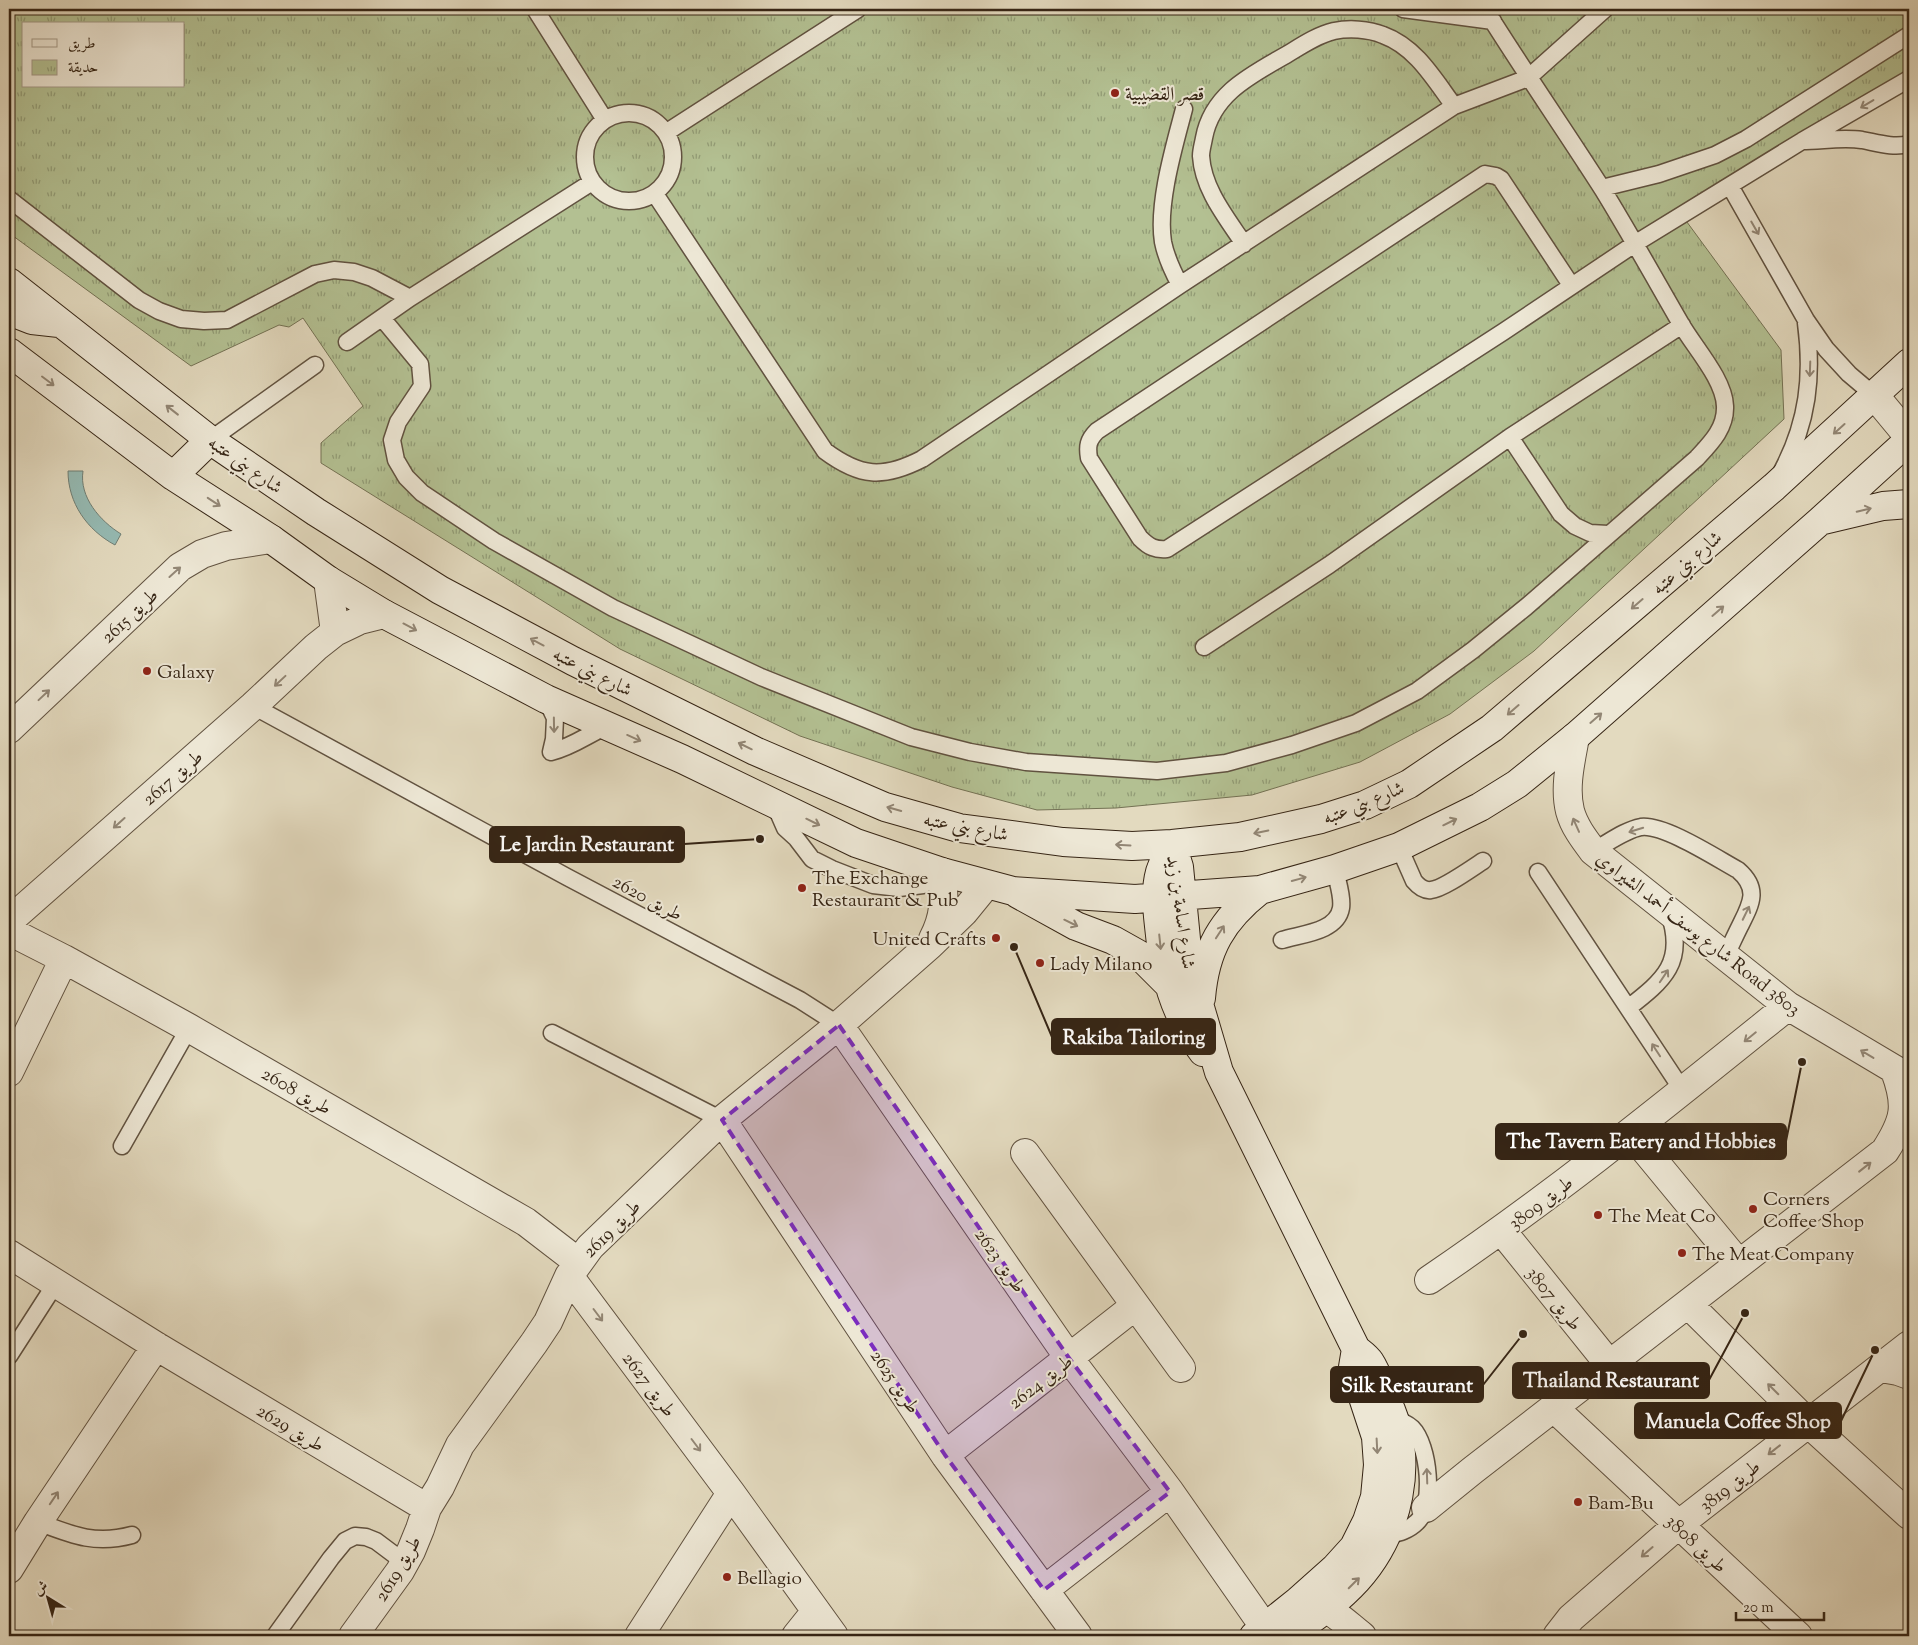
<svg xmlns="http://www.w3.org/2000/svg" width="1918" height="1645" font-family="'Sorts Mill Goudy',Amiri,serif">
	<defs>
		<pattern id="park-tufts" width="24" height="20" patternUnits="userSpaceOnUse" patternTransform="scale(1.25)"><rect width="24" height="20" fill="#b3c092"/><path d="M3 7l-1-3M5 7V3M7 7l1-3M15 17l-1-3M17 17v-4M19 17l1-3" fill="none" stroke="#929c76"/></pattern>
	</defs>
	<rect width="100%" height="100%" fill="#e3dabf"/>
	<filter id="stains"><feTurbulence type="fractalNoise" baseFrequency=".004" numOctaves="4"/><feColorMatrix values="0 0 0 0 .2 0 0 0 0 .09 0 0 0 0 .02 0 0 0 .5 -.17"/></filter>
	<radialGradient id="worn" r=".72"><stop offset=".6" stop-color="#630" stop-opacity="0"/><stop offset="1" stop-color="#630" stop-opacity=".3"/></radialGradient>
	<path fill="url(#park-tufts)" stroke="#747254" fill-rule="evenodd" d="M 9,9 L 1909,9 L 1909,80 L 1684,218 L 1781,350 L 1784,419 L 1534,651 L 1450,714 L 1360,762 L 1252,795 L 1116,808 L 1037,810 L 952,787 L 800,736 L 620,649 L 321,463 L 321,443 L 363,406 L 303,318 L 289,327 L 279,325 L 191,366 L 9,233 ZM 24,24 L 184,24 L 184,86 L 24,86 Z"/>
	<path fill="#95bab3" stroke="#6f7e74" d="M 68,471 L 83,471 C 79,497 100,521 121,534 L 115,545 C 87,530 68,503 68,471 Z"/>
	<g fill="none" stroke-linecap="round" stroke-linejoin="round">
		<g stroke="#615240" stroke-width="19">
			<path id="lane" d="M 535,9 L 605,120
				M 1403,9 L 1493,21
				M585 157a44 44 0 1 1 88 0a44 44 0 1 1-88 0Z
				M 667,132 L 858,9
				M 1802,141 C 1822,141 1842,137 1862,140 C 1878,143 1893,148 1909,144
				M 1730,186 L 1806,320 L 1826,349 L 1849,374 L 1875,396
				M 1602,188 L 1659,174 L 1715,155 L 1746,139 L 1909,35
				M 655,194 L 825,451 C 860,477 883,479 922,459 L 1180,285 L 1454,106 L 1528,78 L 1605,9
				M 9,199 L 139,300 L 159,311 L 181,319 L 204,321 L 227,320 L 315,274 L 334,270 L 354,272 L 372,278 L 410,298
				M 1244,244 C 1226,217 1203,189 1201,156 C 1201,150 1203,144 1204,138 C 1212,94 1251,75 1286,55 C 1301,46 1317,35 1334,31 C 1349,28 1368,29 1383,35 C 1416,47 1434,79 1454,106
				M 1180,285 C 1173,272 1166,257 1163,242 C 1157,204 1174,147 1184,109
				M 1571,285 L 1501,179 L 1496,176 L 1485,174 L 1097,431 C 1088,440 1087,446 1089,458 L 1140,538 C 1149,547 1155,550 1167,549 L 1503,332 L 1636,243 L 1802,141 L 1909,79
				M 382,318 L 420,364 L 422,386 L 398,422 L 392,440 L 396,460 L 406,477 L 422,493 L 494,541 L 613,608 L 761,677 L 911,737 L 970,752 L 1026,762 L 1157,771 L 1226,763 L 1292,745 L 1356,723 L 1417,691 L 1473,650 L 1526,607 L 1697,458 C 1711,443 1726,428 1725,406 C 1724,379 1694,347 1681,324 C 1655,279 1630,234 1603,190 C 1564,129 1523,70 1485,9
				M 347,342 L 410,298 L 592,182
				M 1510,437 L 1561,514 L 1575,526 L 1590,533 L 1608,534
				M 210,440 L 315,365
				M 1782,471 C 1808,422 1813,376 1806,323
				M 1204,647 L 1329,565 L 1510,437 L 1682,325
				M 546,699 L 555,718 L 554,739 L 551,752 C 572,747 587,735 607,726
				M 253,706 L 567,877 L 800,1000 L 839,1025
				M 774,803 L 785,828 L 796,838 L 812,859 L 832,869 L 873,885 L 899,888 L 923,885 L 942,872
				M 1399,847 L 1414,881 C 1419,887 1424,891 1431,890 C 1443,889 1472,868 1483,861
				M 1593,851 C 1608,843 1625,830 1641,827 C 1664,824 1716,858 1738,870 C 1760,889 1751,904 1740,926 C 1735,936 1730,947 1725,957
				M 1538,872 L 1683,1091
				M 1282,940 C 1301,934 1337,932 1341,908 C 1343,896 1337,881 1335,869
				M 1628,1008 C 1664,980 1686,962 1669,913
				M 552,1033 L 722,1120
				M 122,1146 L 189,1028
				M 9,1356 L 56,1283
				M 38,1522 C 72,1535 95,1545 132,1535
				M 1386,1536 C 1398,1533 1408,1531 1417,1522 C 1435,1505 1429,1445 1412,1428 C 1408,1424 1398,1419 1392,1418
				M 275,1636 L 331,1558 L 345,1541 L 355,1536 L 366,1537 L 376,1541 L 404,1562"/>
		</g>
		<g stroke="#615240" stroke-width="30">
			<path id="street" d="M 1875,396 L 1909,437
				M 328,580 L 335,632
				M 9,729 L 180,567 L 202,554 L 226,546 L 271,539
				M 1575,737 C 1571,760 1564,787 1570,811 C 1574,826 1584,839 1593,851 L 1788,1006 L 1909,1078
				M 9,921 L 253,706 L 316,647 L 335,632 L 360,620 L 384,614
				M 9,931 L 64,959 L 189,1028 L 526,1222 L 578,1262
				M 933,939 C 946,914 944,899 942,872
				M 839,1025 L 1069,1358 L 1170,1492 L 1265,1628
				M 9,1072 L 64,959
				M 722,1120 L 945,1455 L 1078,1636
				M 1631,1133 L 1739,1264
				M 1025,1153 L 1181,1368
				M 1502,1231 L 1609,1364
				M 9,1254 L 156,1346 L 427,1508
				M 569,1276 L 731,1493 L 834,1636
				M 1429,1280 C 1555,1195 1670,1101 1788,1006
				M 1688,1304 L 1808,1423 L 1909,1515
				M 1881,1368 L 1898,1371 L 1909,1375
				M 1554,1408 L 1798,1636
				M 945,1455 L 1135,1306
				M 1426,1508 L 1473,1470 L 1885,1151 C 1905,1120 1908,1106 1895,1071
				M 9,1569 L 38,1522 L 156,1346
				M 1044,1590 L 1170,1492
				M 1305,1602 C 1328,1604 1345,1623 1362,1636
				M 353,1636 L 400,1571 L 411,1551 L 420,1529 L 427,1508 L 440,1487 L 460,1445 L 534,1343 L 548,1322 L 569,1276 L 590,1247 L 722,1120 L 839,1025 L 930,945 L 964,912 L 986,885
				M 639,1636 L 731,1493
				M 796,1636 L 816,1611
				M 1557,1636 L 1571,1618 L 1678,1525 L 1909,1345"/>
		</g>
		<g stroke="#362515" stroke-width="30">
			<path id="secondary" d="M 9,282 L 210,440 L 316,512 L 440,590 L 573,661 L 755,751 L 885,807 L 959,828 L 1063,842 L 1132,846 L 1172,844 L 1240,837 L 1321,819 L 1365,805 L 1409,784 L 1492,728 L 1774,487 L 1909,363
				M 9,311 L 32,320 L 59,323
				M 9,352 L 173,476 L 271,539 L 328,580 L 384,614 L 546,699 L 682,759 L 856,843 L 942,872 L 1013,891 L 1135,899 L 1260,890 L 1335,869 L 1399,847 L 1480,807 L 1517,784 L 1575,737 L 1820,521 L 1909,440
				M 173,476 L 210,440
				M 1824,520 L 1883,506 L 1909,504
				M 1172,844 L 1179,867 L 1189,970 L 1219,1072 L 1356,1349 C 1361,1353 1367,1357 1370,1362 C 1378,1374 1382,1390 1388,1403 C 1415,1462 1399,1533 1357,1580 C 1337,1602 1312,1619 1289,1636
				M 1172,844 C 1168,853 1163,863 1160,872 C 1155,890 1157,908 1159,926 C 1163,972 1174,1015 1203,1052
				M 1018,894 L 1076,926 L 1113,940 L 1138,954 L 1168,984
				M 1201,998 C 1205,949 1222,920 1260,890
				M 1254,1636 L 1298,1601 L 1335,1568 L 1354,1547 L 1367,1521 L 1375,1497 L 1378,1465 L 1376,1437 L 1353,1367 L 1356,1349"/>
		</g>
		<use href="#lane" stroke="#ede7d5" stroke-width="16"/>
		<use href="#street" stroke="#ede7d5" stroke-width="28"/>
		<use href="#secondary" stroke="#ede7d5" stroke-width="28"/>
	</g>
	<defs><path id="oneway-shaft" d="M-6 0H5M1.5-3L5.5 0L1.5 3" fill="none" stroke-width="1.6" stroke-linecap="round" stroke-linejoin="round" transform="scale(1.25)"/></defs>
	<g stroke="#928675">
		<use href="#oneway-shaft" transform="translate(1867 104) rotate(149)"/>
		<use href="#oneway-shaft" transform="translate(1755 228) rotate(60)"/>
		<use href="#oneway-shaft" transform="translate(1810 369) rotate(92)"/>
		<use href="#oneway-shaft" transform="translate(48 381) rotate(37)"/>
		<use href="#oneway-shaft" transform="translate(172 410) rotate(-142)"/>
		<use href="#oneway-shaft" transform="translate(1839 429) rotate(138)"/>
		<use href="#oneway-shaft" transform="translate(214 502) rotate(33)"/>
		<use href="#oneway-shaft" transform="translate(1864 510) rotate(-14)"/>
		<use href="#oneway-shaft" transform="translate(175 572) rotate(-42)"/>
		<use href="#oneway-shaft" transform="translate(1637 604) rotate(139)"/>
		<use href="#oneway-shaft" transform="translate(1718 611) rotate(-41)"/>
		<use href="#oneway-shaft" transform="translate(410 627) rotate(28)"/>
		<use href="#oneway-shaft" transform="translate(537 642) rotate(-152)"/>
		<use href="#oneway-shaft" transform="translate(280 681) rotate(137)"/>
		<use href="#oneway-shaft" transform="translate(44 695) rotate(-43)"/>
		<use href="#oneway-shaft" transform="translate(1513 710) rotate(139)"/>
		<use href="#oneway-shaft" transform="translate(1596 718) rotate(-41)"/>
		<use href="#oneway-shaft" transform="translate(554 725) rotate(89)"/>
		<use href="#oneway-shaft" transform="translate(634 738) rotate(24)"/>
		<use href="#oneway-shaft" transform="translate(745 746) rotate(-154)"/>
		<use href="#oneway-shaft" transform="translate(894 809) rotate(-164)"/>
		<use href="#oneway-shaft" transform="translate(813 822) rotate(26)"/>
		<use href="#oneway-shaft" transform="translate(1450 822) rotate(-26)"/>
		<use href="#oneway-shaft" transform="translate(119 823) rotate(138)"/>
		<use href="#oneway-shaft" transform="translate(1576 825) rotate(-114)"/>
		<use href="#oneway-shaft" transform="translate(1636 830) rotate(163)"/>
		<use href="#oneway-shaft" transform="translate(1261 832) rotate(168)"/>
		<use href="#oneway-shaft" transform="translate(1123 845) rotate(-177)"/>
		<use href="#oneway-shaft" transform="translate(1299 879) rotate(-15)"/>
		<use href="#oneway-shaft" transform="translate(1746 913) rotate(-64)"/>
		<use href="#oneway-shaft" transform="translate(1071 923) rotate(26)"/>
		<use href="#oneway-shaft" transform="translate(1220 932) rotate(-57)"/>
		<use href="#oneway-shaft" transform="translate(1160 942) rotate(84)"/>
		<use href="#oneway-shaft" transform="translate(1664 976) rotate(-56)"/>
		<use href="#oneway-shaft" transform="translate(1750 1037) rotate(141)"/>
		<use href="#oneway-shaft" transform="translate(1656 1050) rotate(-123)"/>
		<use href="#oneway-shaft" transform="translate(1867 1054) rotate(-149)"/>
		<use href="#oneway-shaft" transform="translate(1865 1167) rotate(-38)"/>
		<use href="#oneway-shaft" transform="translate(598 1315) rotate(53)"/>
		<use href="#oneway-shaft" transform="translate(1773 1389) rotate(-135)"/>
		<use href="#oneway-shaft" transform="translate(696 1445) rotate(53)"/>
		<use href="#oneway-shaft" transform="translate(1377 1446) rotate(87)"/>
		<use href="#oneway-shaft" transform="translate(1774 1450) rotate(142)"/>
		<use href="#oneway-shaft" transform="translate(1427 1476) rotate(-92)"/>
		<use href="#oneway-shaft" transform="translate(54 1498) rotate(-56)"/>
		<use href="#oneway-shaft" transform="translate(1647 1552) rotate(139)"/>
		<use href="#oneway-shaft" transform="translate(1354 1583) rotate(-45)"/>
	</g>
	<path fill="#7b2cbf" fill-opacity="0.2" stroke="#7b2cbf" stroke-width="4" stroke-dasharray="10 6" stroke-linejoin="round" d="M 839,1025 L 1069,1358 L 1170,1492 L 1044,1590 L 945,1455 L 722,1120 Z"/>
	<g fill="#8f2418" stroke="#ede7d5" stroke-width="2">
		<circle cx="1115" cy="93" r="5"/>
		<circle cx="147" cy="671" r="5"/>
		<circle cx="802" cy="888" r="5"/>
		<circle cx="996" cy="938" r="5"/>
		<circle cx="1040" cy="963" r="5"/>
		<circle cx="1753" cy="1209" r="5"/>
		<circle cx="1598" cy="1215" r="5"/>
		<circle cx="1682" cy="1253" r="5"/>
		<circle cx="1578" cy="1502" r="5"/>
		<circle cx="727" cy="1577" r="5"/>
	</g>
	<g text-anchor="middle" stroke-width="4" stroke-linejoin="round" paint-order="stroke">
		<g font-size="19" fill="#362515" stroke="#ede7d5" text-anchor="start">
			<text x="1125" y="100">قصر القضيبية</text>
			<text x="157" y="678">Galaxy</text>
			<text x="812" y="884">The Exchange<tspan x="812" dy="22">Restaurant &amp; Pub</tspan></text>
			<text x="986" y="945" text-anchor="end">United Crafts</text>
			<text x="1050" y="970">Lady Milano</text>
			<text x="1763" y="1205">Corners<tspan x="1763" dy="22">Coffee Shop</tspan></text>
			<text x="1608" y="1222">The Meat Co</text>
			<text x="1692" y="1260">The Meat Company</text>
			<text x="1588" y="1509">Bam-Bu</text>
			<text x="737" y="1584">Bellagio</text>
		</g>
		<g font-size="19" fill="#362515" stroke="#ede7d5">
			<text transform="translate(246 464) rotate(35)" y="7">شارع بني عتبه</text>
			<text transform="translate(1686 562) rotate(-41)" y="7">شارع بني عتبه</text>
			<text transform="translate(129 615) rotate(-43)" y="7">طريق 2615</text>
			<text transform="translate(593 671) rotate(27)" y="7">شارع بني عتبه</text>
			<text transform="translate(172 777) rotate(-41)" y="7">طريق 2617</text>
			<text transform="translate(1363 802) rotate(-22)" y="7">شارع بني عتبه</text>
			<text transform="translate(966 826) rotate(11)" y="7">شارع بني عتبه</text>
			<text transform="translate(648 897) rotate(28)" y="7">طريق 2620</text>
			<text transform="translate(1182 912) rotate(82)" y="7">شارع اسامة بن زيد</text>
			<text transform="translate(1699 933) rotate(38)" y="7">شارع يوسف أحمد الشيراوي Road 3803</text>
			<text transform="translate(297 1090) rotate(30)" y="7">طريق 2608</text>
			<text transform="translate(1540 1202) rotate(-37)" y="7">طريق 3809</text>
			<text transform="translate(611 1228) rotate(-45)" y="7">طريق 2619</text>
			<text transform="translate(1001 1260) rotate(55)" y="7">طريق 2623</text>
			<text transform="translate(1555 1298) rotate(51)" y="7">طريق 3807</text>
			<text transform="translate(896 1381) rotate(56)" y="7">طريق 2625</text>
			<text transform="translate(1040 1381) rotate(-38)" y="7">طريق 2624</text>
			<text transform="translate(650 1384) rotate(53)" y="7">طريق 2627</text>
			<text transform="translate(291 1427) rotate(31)" y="7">طريق 2629</text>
			<text transform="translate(1729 1485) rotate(-38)" y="7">طريق 3819</text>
			<text transform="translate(1697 1543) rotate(43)" y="7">طريق 3808</text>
			<text transform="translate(397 1568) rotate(-59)" y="7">طريق 2619</text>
		</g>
	</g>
	<path fill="none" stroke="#362515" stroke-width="2" d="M760 839L684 844M1014 947L1052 1037M1802 1062L1786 1141M1745 1313L1709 1380M1523 1334L1483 1385M1875 1350L1841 1421"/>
	<g fill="#362515" stroke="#ede7d5" stroke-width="2">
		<circle cx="760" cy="839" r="5"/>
		<circle cx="1014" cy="947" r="5"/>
		<circle cx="1802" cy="1062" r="5"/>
		<circle cx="1745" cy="1313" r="5"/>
		<circle cx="1523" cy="1334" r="5"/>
		<circle cx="1875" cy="1350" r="5"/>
	</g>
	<g fill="#362515" stroke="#362515" stroke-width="2">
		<rect x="490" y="827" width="194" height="35" rx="5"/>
		<rect x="1052" y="1019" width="163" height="35" rx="5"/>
		<rect x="1496" y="1124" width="290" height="35" rx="5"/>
		<rect x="1513" y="1363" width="196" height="35" rx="5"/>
		<rect x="1331" y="1367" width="152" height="35" rx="5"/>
		<rect x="1635" y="1403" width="206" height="35" rx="5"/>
	</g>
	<g font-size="20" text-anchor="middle" font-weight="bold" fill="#fff">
		<text x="587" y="851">Le Jardin Restaurant</text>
		<text x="1134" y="1044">Rakiba Tailoring</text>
		<text x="1641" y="1148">The Tavern Eatery and Hobbies</text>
		<text x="1611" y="1387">Thailand Restaurant</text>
		<text x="1407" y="1392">Silk Restaurant</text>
		<text x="1738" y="1428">Manuela Coffee Shop</text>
	</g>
	<rect width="1918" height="1645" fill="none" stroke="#e3dabf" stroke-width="30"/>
	<rect x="10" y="10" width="1898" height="1625" fill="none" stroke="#362515" stroke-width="2.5"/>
	<rect x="15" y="15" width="1888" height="1615" fill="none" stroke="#362515"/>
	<rect x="22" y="22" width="162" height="65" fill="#ede7d5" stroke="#a49988"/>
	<rect x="32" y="39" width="25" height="8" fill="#ede7d5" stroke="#a49988"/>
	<text x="68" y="48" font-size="15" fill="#362515">طريق</text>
	<rect x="32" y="60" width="25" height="15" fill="url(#park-tufts)" stroke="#a49988"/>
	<text x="68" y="72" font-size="15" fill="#362515">حديقة</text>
	<g transform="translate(48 1598) rotate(323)" stroke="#ede7d5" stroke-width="4" paint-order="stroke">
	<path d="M0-4L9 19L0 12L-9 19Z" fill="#362515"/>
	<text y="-8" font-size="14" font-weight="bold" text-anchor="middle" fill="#362515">ش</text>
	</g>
	<path d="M1736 1612v8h88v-8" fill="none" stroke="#362515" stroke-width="2.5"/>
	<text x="1743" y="1612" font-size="15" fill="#362515" stroke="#ede7d5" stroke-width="4" paint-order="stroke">20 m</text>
	<rect width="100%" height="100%" filter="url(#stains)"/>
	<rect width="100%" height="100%" fill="url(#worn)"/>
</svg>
